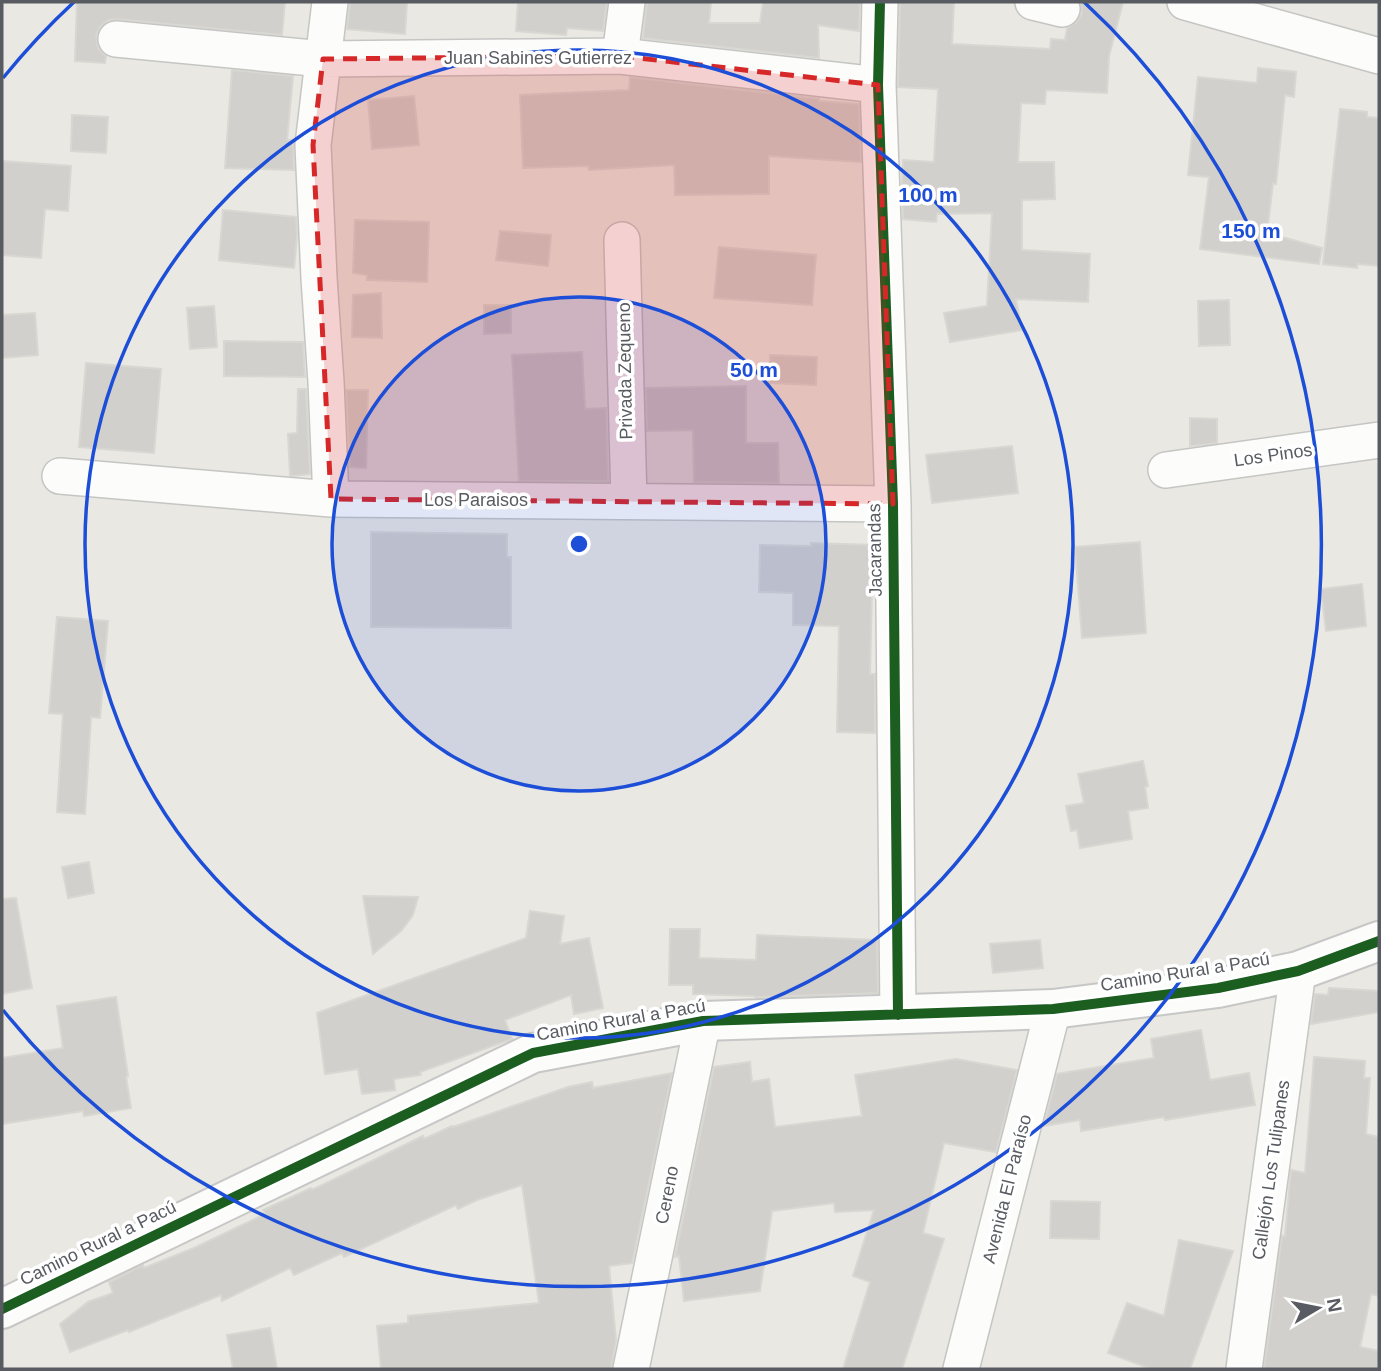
<svg xmlns="http://www.w3.org/2000/svg" width="1381" height="1371" font-family="Helvetica,sans-serif">
	<rect width="100%" height="100%" fill="#e9e8e2"/>
	<path fill="#d1d0cc" stroke="#d8d7d2" stroke-width="2" d="M 77,2 L 285,2 L 282,35 L 117,19 L 108,20 L 100,27 L 96,36 L 98,48 L 106,56 L 105,63 L 75,61 Z
		M 350,2 L 407,2 L 405,34 L 347,29 Z
		M 518,2 L 607,2 L 603,31 L 567,28 L 566,35 L 516,31 Z
		M 647,2 L 711,2 L 709,23 L 760,23 L 763,2 L 860,2 L 859,31 L 818,25 L 819,58 L 643,38 Z
		M 900,2 L 954,2 L 952,44 L 1050,49 L 1051,39 L 1065,40 L 1067,28 L 1077,22 L 1082,13 L 1080,2 L 1123,2 L 1109,56 L 1107,93 L 1046,90 L 1045,104 L 1021,103 L 1018,162 L 1054,162 L 1055,199 L 1022,200 L 1022,250 L 1090,254 L 1088,302 L 1016,299 L 1022,330 L 950,342 L 944,313 L 987,306 L 992,213 L 937,214 L 936,222 L 903,219 L 902,183 L 903,160 L 934,162 L 938,89 L 898,87 Z
		M 1258,68 L 1296,72 L 1294,97 L 1285,95 L 1276,184 L 1273,183 L 1267,233 L 1322,248 L 1319,264 L 1200,249 L 1209,177 L 1188,175 L 1198,77 L 1257,83 Z
		M 232,70 L 293,76 L 287,140 L 293,140 L 294,170 L 225,168 Z
		M 630,77 L 819,99 L 819,101 L 859,104 L 861,162 L 769,156 L 769,194 L 675,195 L 674,165 L 589,170 L 588,166 L 523,168 L 520,95 L 629,90 Z
		M 414,96 L 419,145 L 372,149 L 368,100 Z
		M 1340,109 L 1367,112 L 1367,117 L 1379,118 L 1379,266 L 1357,264 L 1357,268 L 1323,264 Z
		M 72,115 L 108,117 L 106,153 L 71,151 Z
		M 2,161 L 71,166 L 68,211 L 45,209 L 41,258 L 2,255 Z
		M 223,210 L 296,217 L 297,235 L 294,268 L 219,260 Z
		M 355,220 L 429,222 L 427,282 L 367,280 L 367,275 L 353,273 Z
		M 500,231 L 551,235 L 548,266 L 496,260 Z
		M 719,247 L 816,255 L 812,305 L 714,298 Z
		M 381,293 L 382,338 L 352,337 L 353,295 Z
		M 1229,300 L 1230,345 L 1199,346 L 1198,301 Z
		M 484,305 L 511,305 L 511,333 L 484,334 Z
		M 214,306 L 217,347 L 190,349 L 187,308 Z
		M 35,313 L 38,355 L 2,358 L 2,315 Z
		M 224,341 L 303,342 L 305,377 L 224,376 Z
		M 582,352 L 585,409 L 606,408 L 608,481 L 519,481 L 512,355 Z
		M 770,355 L 817,357 L 816,385 L 769,383 Z
		M 86,363 L 161,369 L 154,453 L 79,447 Z
		M 746,386 L 746,443 L 778,443 L 779,483 L 694,482 L 693,430 L 647,431 L 646,388 Z
		M 298,389 L 306,389 L 310,474 L 292,476 L 290,475 L 288,434 L 297,433 Z
		M 346,390 L 368,390 L 366,468 L 350,467 Z
		M 1190,418 L 1217,419 L 1217,443 L 1190,446 Z
		M 1012,446 L 1018,493 L 932,503 L 926,455 Z
		M 371,532 L 507,534 L 507,557 L 511,557 L 511,628 L 371,627 Z
		M 1140,542 L 1146,633 L 1082,638 L 1075,547 Z
		M 811,543 L 873,545 L 870,674 L 875,674 L 875,733 L 837,732 L 839,626 L 793,625 L 793,593 L 759,592 L 760,545 L 811,546 Z
		M 1362,584 L 1366,626 L 1326,631 L 1321,589 Z
		M 57,617 L 108,621 L 100,718 L 91,717 L 85,814 L 57,812 L 63,714 L 49,713 Z
		M 1143,761 L 1148,786 L 1145,787 L 1148,808 L 1128,811 L 1132,839 L 1080,848 L 1077,830 L 1071,831 L 1066,806 L 1084,803 L 1078,774 Z
		M 89,862 L 94,893 L 68,898 L 62,867 Z
		M 363,896 L 418,897 L 413,915 L 401,931 L 373,954 Z
		M 16,898 L 32,988 L 2,994 L 2,899 Z
		M 530,911 L 564,916 L 560,944 L 589,938 L 603,1008 L 574,1014 L 571,995 L 505,1020 L 512,1039 L 420,1072 L 421,1075 L 394,1079 L 395,1090 L 362,1094 L 358,1069 L 325,1074 L 317,1013 L 526,938 Z
		M 670,929 L 700,929 L 699,958 L 756,960 L 757,935 L 877,940 L 878,993 L 755,997 L 754,996 L 693,994 L 693,985 L 669,985 Z
		M 1040,940 L 1043,968 L 993,973 L 990,944 Z
		M 1329,988 L 1379,991 L 1379,1012 L 1311,1024 L 1315,994 L 1328,995 Z
		M 116,997 L 128,1076 L 126,1077 L 131,1108 L 84,1116 L 83,1111 L 2,1124 L 2,1058 L 63,1048 L 57,1006 Z
		M 1201,1030 L 1210,1080 L 1249,1073 L 1255,1105 L 1165,1120 L 1164,1117 L 1081,1131 L 1080,1120 L 1044,1126 L 1057,1074 L 1154,1058 L 1151,1039 Z
		M 1314,1057 L 1365,1061 L 1364,1078 L 1370,1078 L 1366,1134 L 1379,1137 L 1379,1296 L 1371,1294 L 1360,1347 L 1379,1351 L 1379,1369 L 1264,1369 L 1282,1236 L 1285,1236 L 1291,1170 L 1305,1173 Z
		M 956,1059 L 1017,1070 L 996,1152 L 944,1143 L 923,1233 L 944,1239 L 902,1369 L 843,1369 L 870,1282 L 853,1276 L 874,1210 L 835,1212 L 834,1203 L 772,1211 L 760,1291 L 684,1301 L 679,1256 L 675,1257 L 714,1067 L 750,1062 L 752,1082 L 769,1079 L 775,1127 L 862,1116 L 855,1075 Z
		M 672,1073 L 632,1263 L 609,1266 L 616,1340 L 611,1369 L 381,1369 L 377,1326 L 408,1323 L 408,1316 L 539,1303 L 522,1185 L 477,1200 L 458,1209 L 456,1205 L 344,1257 L 342,1253 L 294,1275 L 290,1268 L 222,1301 L 221,1295 L 129,1332 L 128,1330 L 70,1352 L 60,1324 L 88,1302 L 113,1293 L 109,1282 L 143,1265 L 144,1268 L 194,1248 L 265,1214 L 263,1210 L 311,1188 L 312,1190 L 423,1136 L 424,1139 L 452,1126 L 453,1127 L 568,1087 L 592,1082 L 593,1088 Z
		M 1051,1201 L 1100,1202 L 1099,1239 L 1050,1238 Z
		M 1179,1240 L 1233,1251 L 1190,1369 L 1151,1369 L 1108,1353 L 1127,1303 L 1164,1316 Z
		M 270,1328 L 277,1369 L 233,1369 L 227,1335 Z"/>
	<g fill="none" stroke-linecap="round" stroke-linejoin="round">
		<g stroke="#c5c6c4" stroke-width="38">
			<path id="street" d="M 330,2 L 313,145 L 319,278 L 326,382 L 331,499
				M 880,2 L 878,85 L 893,504 L 898,1015
				M 1033,2 L 1062,9
				M 1185,2 L 1379,56
				M 116,39 L 323,59 L 620,56 L 878,85
				M 620,56 L 627,2
				M 622,240 L 629,501
				M 1166,470 L 1379,440
				M 60,476 L 331,499 L 893,504
				M 631,1369 L 703,1021
				M 961,1369 L 1053,1009
				M 1244,1369 L 1298,971"/>
		</g>
		<g stroke="#c6c7c6" stroke-width="42">
			<path id="secondary" d="M 2,1309 L 533,1053 L 703,1021 L 1053,1009 L 1218,988 L 1298,971 L 1379,941"/>
		</g>
		<use href="#street" stroke="#fcfcfb" stroke-width="35"/>
		<use href="#secondary" stroke="#fcfcfb" stroke-width="38"/>
		<g stroke="#fff" stroke-width="15">
			<path id="cycleway" d="M 880,2 L 878,85 L 893,504 L 898,1015
				M 2,1309 L 533,1053 L 703,1021 L 1053,1009 L 1218,988 L 1298,971 L 1379,941"/>
		</g>
		<use href="#cycleway" stroke="#1b5e20" stroke-width="10"/>
	</g>
	<path fill="#d62828" fill-opacity="0.2" stroke="#d62828" stroke-width="5" stroke-dasharray="14 9" stroke-linejoin="round" d="M 620,56 L 878,85 L 893,504 L 331,499 L 313,145 L 323,59 Z"/>
	<circle cx="579" cy="544" r="247" fill="#1d4ed8" fill-opacity=".12"/>
	<g fill="none" stroke="#1d4ed8" stroke-width="3.5">
		<circle cx="579" cy="544" r="247"/>
		<circle cx="579" cy="544" r="494"/>
		<path d="M3 78A741 741 0 0 1 74 2M1084 2A741 741 0 1 1 3 1010"/>
	</g>
	<g text-anchor="middle" stroke-width="7" stroke-linejoin="round" paint-order="stroke">
		<g font-size="18" fill="#585b61" stroke="#fff">
			<text x="538" y="64">Juan Sabines Gutierrez</text>
			<text transform="translate(625 371) rotate(-91)" y="6">Privada Zequeno</text>
			<text transform="translate(1273 455) rotate(-8)" y="6">Los Pinos</text>
			<text x="476" y="506">Los Paraisos</text>
			<text transform="translate(875 550) rotate(-91)" y="6">Jacarandas</text>
			<text transform="translate(1185 972) rotate(-9)" y="6">Camino Rural a Pacú</text>
			<text transform="translate(621 1020) rotate(-10)" y="6">Camino Rural a Pacú</text>
			<text transform="translate(1271 1170) rotate(-82)" y="6">Callejón Los Tulipanes</text>
			<text transform="translate(1007 1189) rotate(-76)" y="6">Avenida El Paraíso</text>
			<text transform="translate(667 1195) rotate(-79)" y="6">Cereno</text>
			<text transform="translate(98 1243) rotate(-26)" y="6">Camino Rural a Pacú</text>
		</g>
	</g>
	<circle cx="579" cy="544" r="10" fill="#1d4ed8" stroke="#fff" stroke-width="3.5"/>
	<g font-size="21" text-anchor="middle" font-weight="bold" fill="#1d4ed8" stroke="#fff" stroke-width="7" stroke-linejoin="round" paint-order="stroke">
		<text x="928" y="202">100 m</text>
		<text x="1251" y="238">150 m</text>
		<text x="754" y="377">50 m</text>
	</g>
	<rect width="1381" height="1371" fill="none" stroke="#585b61" stroke-width="7"/>
	<g transform="translate(1318 1308) rotate(80)" stroke="#ffffff" stroke-width="5" paint-order="stroke">
	<path d="M0-5L12 26L0 18L-12 26Z" fill="#585b61"/>
	<text y="-10" font-size="19" font-weight="bold" text-anchor="middle" fill="#585b61">N</text>
	</g>
</svg>
